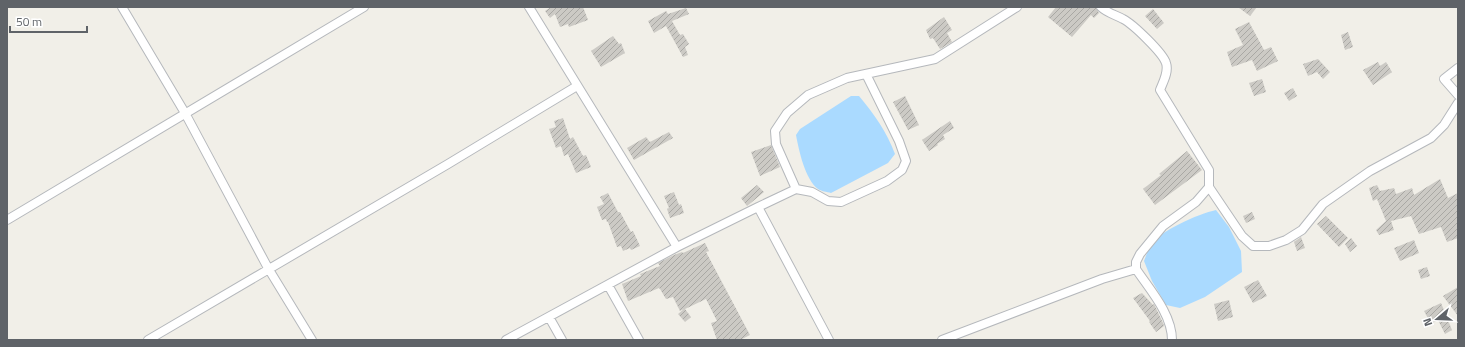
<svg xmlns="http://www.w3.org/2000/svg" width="1465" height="347" font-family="'Titillium Web',sans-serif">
	<defs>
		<pattern id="building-hatch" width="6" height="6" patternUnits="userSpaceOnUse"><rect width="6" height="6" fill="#cccac5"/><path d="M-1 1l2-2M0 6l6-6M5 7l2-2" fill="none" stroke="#a9a8a4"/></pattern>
	</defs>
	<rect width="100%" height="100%" fill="#f1efe8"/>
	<path fill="#aadaff" d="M 851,96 L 859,96 C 874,114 887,132 895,154 L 888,163 L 831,193 C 827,192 821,191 818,189 C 805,179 799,151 796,135 L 800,129 Z
		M 1216,210 L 1229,227 L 1241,251 L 1242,272 L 1205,297 L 1180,308 L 1166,305 L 1152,281 L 1144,261 C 1146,256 1148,250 1150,246 C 1159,231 1198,214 1216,210 Z"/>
	<path fill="url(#building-hatch)" d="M 551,7 L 583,7 L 588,20 L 569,27 L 568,24 L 560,27 L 555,14 L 550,18 L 545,11 Z
		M 1056,7 L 1096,7 L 1099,13 L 1094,18 L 1091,15 L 1072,37 L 1048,17 Z
		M 1238,7 L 1257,7 L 1250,16 Z
		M 686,8 L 689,14 L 672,21 L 680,35 L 683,34 L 689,44 L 685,47 L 688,55 L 683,57 L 666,26 L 654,33 L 648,21 L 666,11 L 668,14 Z
		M 1153,9 L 1164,23 L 1157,29 L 1145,16 Z
		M 944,17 L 952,30 L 947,33 L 952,42 L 940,49 L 933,38 L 930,39 L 926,30 Z
		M 1249,22 L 1264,50 L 1271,47 L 1278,61 L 1257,71 L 1252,60 L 1232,67 L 1227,52 L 1243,45 L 1235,29 Z
		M 1348,32 L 1353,47 L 1345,50 L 1341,35 Z
		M 613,36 L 619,44 L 621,43 L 625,53 L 601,67 L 591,51 Z
		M 1318,59 L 1330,72 L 1323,79 L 1317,72 L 1308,76 L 1303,64 Z
		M 1378,62 L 1380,66 L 1386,62 L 1392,72 L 1373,85 L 1363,70 Z
		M 1262,79 L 1266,92 L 1254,96 L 1249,83 Z
		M 1293,88 L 1297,96 L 1289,101 L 1284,93 Z
		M 905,96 L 919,125 L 908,130 L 893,102 Z
		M 563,118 L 570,139 L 573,137 L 583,156 L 586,155 L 591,167 L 576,173 L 568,154 L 564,156 L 561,146 L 556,148 L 549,129 L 556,127 L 554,121 Z
		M 950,121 L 954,128 L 943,135 L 945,139 L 937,144 L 938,145 L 929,151 L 922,140 Z
		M 669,132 L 673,138 L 634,160 L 627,148 L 646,137 L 650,142 Z
		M 771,145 L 780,167 L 760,176 L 751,152 Z
		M 1187,151 L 1202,170 L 1155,205 L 1143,189 L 1161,175 L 1159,174 Z
		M 1440,179 L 1448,198 L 1458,193 L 1458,238 L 1447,242 L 1441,227 L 1419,234 L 1411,216 L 1391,221 L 1394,230 L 1379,235 L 1376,230 L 1386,221 L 1377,199 L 1373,201 L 1369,188 L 1377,185 L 1380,191 L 1394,188 L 1396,194 L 1412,188 L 1414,195 Z
		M 757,185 L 764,192 L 747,206 L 741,198 Z
		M 674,192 L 679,205 L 681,204 L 684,213 L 670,218 L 667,209 L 669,208 L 664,196 Z
		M 608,193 L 618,212 L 620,212 L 631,232 L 633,231 L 640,246 L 631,250 L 630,248 L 623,251 L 621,246 L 617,247 L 608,222 L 607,222 L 606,219 L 602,220 L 597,207 L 604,204 L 600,197 Z
		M 1252,212 L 1255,219 L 1246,223 L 1243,216 Z
		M 1326,216 L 1348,238 L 1339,247 L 1317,224 Z
		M 1301,237 L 1305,248 L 1297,251 L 1294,242 Z
		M 1351,238 L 1357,246 L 1350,252 L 1345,244 Z
		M 1414,240 L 1419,253 L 1400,261 L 1394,248 Z
		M 705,243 L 709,251 L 706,252 L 750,335 L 740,340 L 717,340 L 711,323 L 717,321 L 706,299 L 685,309 L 691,317 L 685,322 L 678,314 L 684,309 L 680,311 L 673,297 L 666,299 L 660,289 L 659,288 L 628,301 L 622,284 L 641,276 L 640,274 L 660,266 L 658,263 L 674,255 L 682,252 L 683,253 Z
		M 1427,267 L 1430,276 L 1421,279 L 1418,270 Z
		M 1258,280 L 1267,296 L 1253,303 L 1244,287 Z
		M 1458,287 L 1458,316 L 1443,296 Z
		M 1142,293 L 1153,305 L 1154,304 L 1163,323 L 1164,326 L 1156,332 L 1149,322 L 1150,321 L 1133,298 Z
		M 1229,300 L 1233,317 L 1218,321 L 1214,304 Z
		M 1441,303 L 1452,330 L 1445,334 L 1438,320 L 1431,324 L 1424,311 Z"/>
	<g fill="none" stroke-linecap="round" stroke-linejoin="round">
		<g stroke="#b5b8bc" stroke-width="10">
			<path id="street" d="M 122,7 L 185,113 L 268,268 L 312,340
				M 529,7 L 677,247 L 758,207 L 829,340
				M 1101,7 C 1107,13 1116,15 1123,19 C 1133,24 1163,53 1166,63 C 1169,72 1163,82 1160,90 L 1209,170 L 1209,187 L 1196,202 L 1163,226 L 1140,254 L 1136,262 L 1136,269 C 1150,290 1172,314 1172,340
				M 1458,68 L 1444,79 L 1458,95
				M 1209,187 L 1242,236 L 1253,246 L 1269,246 L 1286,240 L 1302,230 L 1323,204 L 1370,171 L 1431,138 L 1444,125 L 1458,103
				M 796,189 L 812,192 L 828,201 L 841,202 L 887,181 L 902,170 L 906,161 L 899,141 L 866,74
				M 758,207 L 796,189 L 776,144 L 775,131 L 787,113 L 808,95 L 847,78 L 935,59 L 1017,7
				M 7,220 L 364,7
				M 608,285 L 639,340
				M 549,317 L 562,340
				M 148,340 L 448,164 L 577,86
				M 506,340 L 677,247
				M 942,340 L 1102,279 L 1136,269"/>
		</g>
		<use href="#street" stroke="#fff" stroke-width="8"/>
	</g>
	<rect width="1465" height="347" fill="none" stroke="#5f6368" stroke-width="16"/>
	<g transform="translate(1437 319) rotate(251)" stroke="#ffffff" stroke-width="3" paint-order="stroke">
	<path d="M0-3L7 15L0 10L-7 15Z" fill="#5f6368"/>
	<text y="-6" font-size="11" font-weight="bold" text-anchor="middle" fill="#5f6368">N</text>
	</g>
	<path d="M10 26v6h77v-6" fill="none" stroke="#5f6368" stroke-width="2"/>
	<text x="16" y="26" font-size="12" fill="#5f6368" stroke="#ffffff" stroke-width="3" paint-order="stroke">50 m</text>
</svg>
